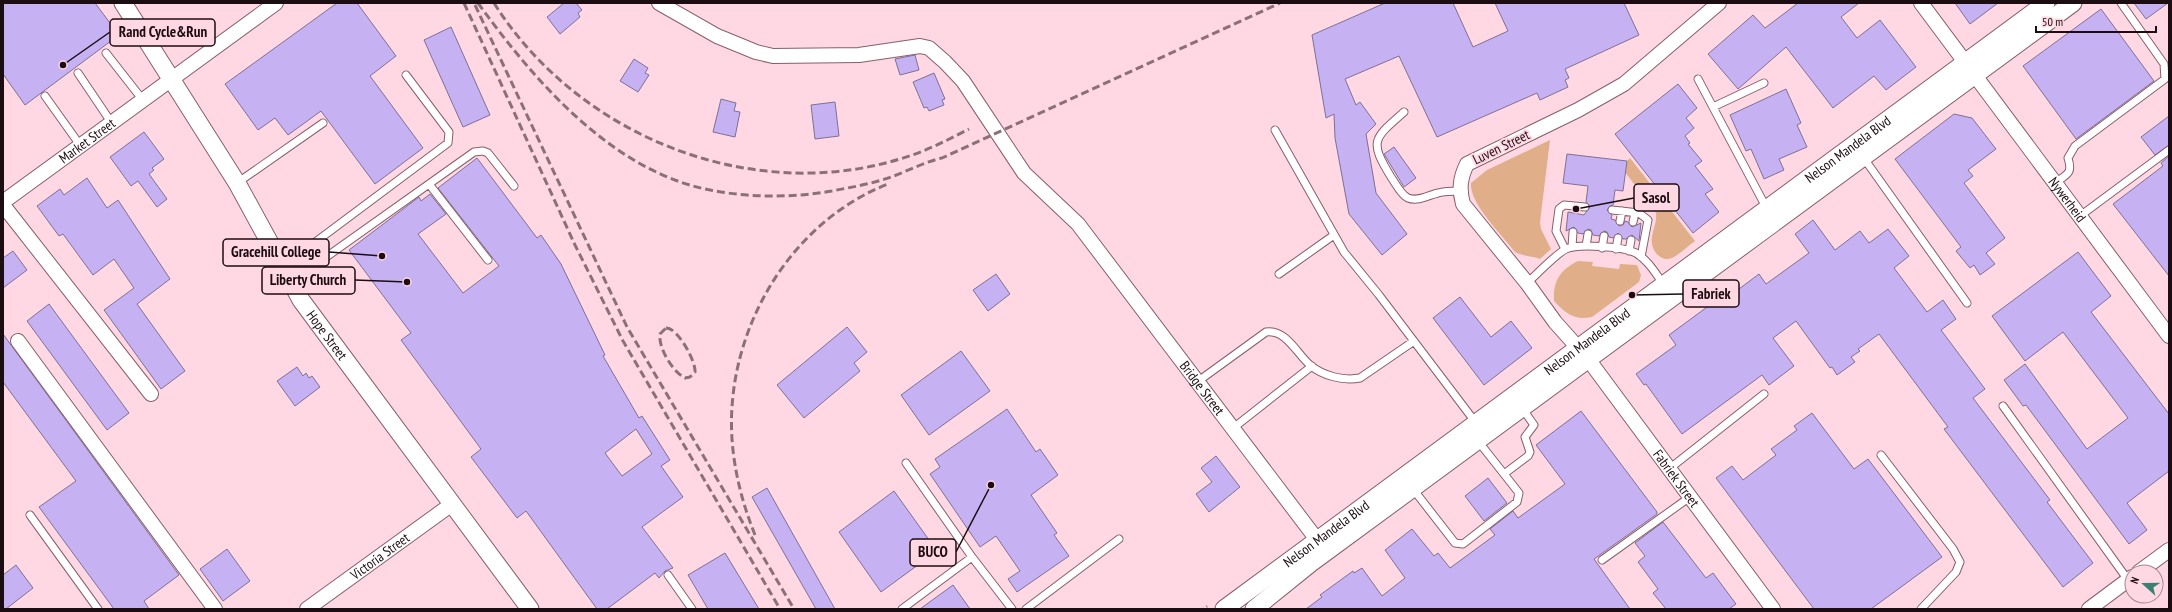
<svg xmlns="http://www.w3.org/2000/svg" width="2172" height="612" font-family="'PT Sans Narrow',sans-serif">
	<rect width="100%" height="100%" fill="#ffd8e3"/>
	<path fill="#e0ae88" d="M 1550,140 L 1540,222 L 1541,229 L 1551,249 L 1540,259 C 1534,256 1525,257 1515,252 C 1502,235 1469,203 1471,183 L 1487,170 Z
		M 1630,158 L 1695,241 C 1688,246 1680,254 1672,258 C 1659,263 1650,248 1652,237 C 1653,229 1657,222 1656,213 L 1625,172 L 1627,161 Z
		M 1578,261 L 1593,262 L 1592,266 L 1619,269 L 1620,264 L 1637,265 L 1641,275 L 1639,282 L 1592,317 C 1575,321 1565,313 1554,301 C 1553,281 1560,270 1578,261 Z"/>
	<path fill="#c6b1f3" stroke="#7c7195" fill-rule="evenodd" d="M 3,3 L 95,3 L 119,35 L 25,105 L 3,74 Z
		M 337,3 L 357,3 L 396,56 L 370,76 L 423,148 L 375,184 L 321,111 L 288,135 L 275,118 L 258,130 L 225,84 Z
		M 564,3 L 576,3 L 582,10 L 578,13 L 580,17 L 560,34 L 547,17 Z
		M 1385,3 L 1453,3 L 1473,47 L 1508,31 L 1495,3 L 1624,3 L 1639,35 L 1565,69 L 1569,78 L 1565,80 L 1568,87 L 1540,100 L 1537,93 L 1437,137 L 1399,56 L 1345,79 L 1356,105 L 1360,102 L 1376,124 L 1366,134 L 1376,193 L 1407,234 L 1382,255 L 1349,214 L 1335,138 L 1334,114 L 1326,118 L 1312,35 Z
		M 1798,3 L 1859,3 L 1841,17 L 1857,38 L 1880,20 L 1916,67 L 1886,90 L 1874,76 L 1833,108 L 1786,47 L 1738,89 L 1708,54 L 1753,15 L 1765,28 Z
		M 1955,3 L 1998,3 L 1970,24 Z
		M 2134,3 L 2168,3 L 2146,19 Z
		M 2101,9 L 2154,81 L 2076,139 L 2023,66 Z
		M 451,27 L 490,115 L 463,127 L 424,40 Z
		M 915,55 L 919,70 L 900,75 L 895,59 Z
		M 634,59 L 648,68 L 645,73 L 649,75 L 638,92 L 620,81 Z
		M 934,73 L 945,99 L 942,100 L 944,105 L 929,111 L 927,107 L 924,108 L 913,82 Z
		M 1678,84 L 1697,108 L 1686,118 L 1694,128 L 1685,136 L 1690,143 L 1688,144 L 1702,161 L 1695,166 L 1713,189 L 1705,194 L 1719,212 L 1693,233 L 1615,134 Z
		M 1786,89 L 1801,123 L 1797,125 L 1807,147 L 1779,159 L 1784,170 L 1764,179 L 1751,149 L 1746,151 L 1730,115 Z
		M 721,99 L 736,103 L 734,111 L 740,112 L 735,137 L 713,132 Z
		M 835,102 L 839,136 L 815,139 L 811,105 Z
		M 1954,114 L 1972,118 L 1996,149 L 1968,170 L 1973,176 L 1964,183 L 2005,238 L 1986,253 L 1995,264 L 1980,275 L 1974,265 L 1970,268 L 1956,251 L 1961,247 L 1895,159 Z
		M 2169,116 L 2169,145 L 2155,155 L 2141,137 Z
		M 144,132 L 164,159 L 152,168 L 154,170 L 149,174 L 167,199 L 157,207 L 138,181 L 131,186 L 110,157 Z
		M 1394,147 L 1416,178 L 1404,187 L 1384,154 Z
		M 1567,154 L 1627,161 L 1623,191 L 1615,190 L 1613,205 L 1610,206 L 1607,210 L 1612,215 L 1611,219 L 1615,220 L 1619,226 L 1623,225 L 1625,221 L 1628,222 L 1632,227 L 1641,223 L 1639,241 L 1632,235 L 1626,239 L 1623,239 L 1618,233 L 1613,238 L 1609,237 L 1607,232 L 1604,231 L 1599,236 L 1593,235 L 1591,230 L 1588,229 L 1583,234 L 1578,233 L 1574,227 L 1566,231 L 1568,212 L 1584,215 L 1590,207 L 1586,202 L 1588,186 L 1563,183 Z
		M 2169,156 L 2169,276 L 2113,204 L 2163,166 L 2161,163 Z
		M 477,158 L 537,238 L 541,235 L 561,264 L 605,355 L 603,356 L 639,418 L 642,416 L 670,460 L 661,466 L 683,497 L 642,527 L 673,568 L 665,571 L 659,578 L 655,573 L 607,609 L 597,609 L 526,511 L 517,518 L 471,457 L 481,449 L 401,340 L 411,333 L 349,250 L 419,197 L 421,201 L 430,194 L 446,214 L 418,234 L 463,293 L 499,266 L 438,188 ZM 636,429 L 652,454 L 622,476 L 605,453 Z
		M 87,178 L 107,208 L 118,200 L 170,279 L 137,304 L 185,371 L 161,389 L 104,310 L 134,288 L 114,259 L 93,275 L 63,234 L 59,236 L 37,206 L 60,189 L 64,195 Z
		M 1813,220 L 1835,250 L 1860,231 L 1869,243 L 1888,229 L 1909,256 L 1894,268 L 1927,312 L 1943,300 L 1956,319 L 1941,330 L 1985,389 L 1973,398 L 2050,500 L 2047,502 L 2093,563 L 2063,587 L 1944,429 L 1948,427 L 1879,334 L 1858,349 L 1860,351 L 1851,357 L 1855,362 L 1837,375 L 1832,367 L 1830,368 L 1796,321 L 1773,338 L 1794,366 L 1769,385 L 1762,375 L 1682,434 L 1646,384 L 1644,385 L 1636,374 L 1676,345 L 1669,335 L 1733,288 L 1735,292 L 1759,274 L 1766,284 L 1809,253 L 1795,234 Z
		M 13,251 L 27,270 L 3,288 L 3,258 Z
		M 2078,252 L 2111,296 L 2091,312 L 2169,414 L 2169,471 L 2127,503 L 2147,530 L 2129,544 L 2026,405 L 2023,406 L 2004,380 L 2025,364 L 2087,449 L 2128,418 L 2063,332 L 2025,361 L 1992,316 Z
		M 996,274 L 1010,294 L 988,311 L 973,290 Z
		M 1460,297 L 1491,337 L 1511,321 L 1532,348 L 1484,385 L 1433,318 Z
		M 49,304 L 129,413 L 107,430 L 27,321 Z
		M 847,327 L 867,352 L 854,363 L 860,371 L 804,418 L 777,385 Z
		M 3,334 L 179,575 L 144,601 L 149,609 L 114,609 L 39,507 L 76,481 L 3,382 Z
		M 961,351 L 990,391 L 929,435 L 901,395 Z
		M 297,367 L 303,376 L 306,373 L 309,378 L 312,376 L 320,387 L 295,406 L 277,381 Z
		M 1007,409 L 1036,452 L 1040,449 L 1058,475 L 1031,495 L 1057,533 L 1054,535 L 1069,556 L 1017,592 L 1008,579 L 1020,571 L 996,536 L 980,547 L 930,474 L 940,467 L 935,459 Z
		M 1581,411 L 1657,512 L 1657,514 L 1594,559 L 1630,609 L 1306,609 L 1322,597 L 1320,595 L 1353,571 L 1354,573 L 1362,568 L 1382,596 L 1405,578 L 1385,550 L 1412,529 L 1434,556 L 1438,553 L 1450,568 L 1495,535 L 1490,529 L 1513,511 L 1518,518 L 1565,484 L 1536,445 Z
		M 1812,413 L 1854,469 L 1868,459 L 1942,557 L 1871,609 L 1814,609 L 1716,478 L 1732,466 L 1743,480 L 1776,455 L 1771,449 L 1797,430 L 1794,426 Z
		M 1216,456 L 1240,487 L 1209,512 L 1196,494 L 1212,482 L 1201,468 Z
		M 1488,478 L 1507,503 L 1484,521 L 1465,496 Z
		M 767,488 L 835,609 L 816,609 L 752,497 Z
		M 894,491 L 937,551 L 881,592 L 839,532 Z
		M 1663,522 L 1706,578 L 1713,573 L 1736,604 L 1729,609 L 1666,609 L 1653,593 L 1658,589 L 1638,562 L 1645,556 L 1635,543 Z
		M 227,549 L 250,581 L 223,601 L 200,569 Z
		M 725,553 L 759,609 L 708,609 L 688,575 Z
		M 16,565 L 33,588 L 6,609 L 3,609 L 3,575 Z
		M 953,585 L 970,609 L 920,609 Z"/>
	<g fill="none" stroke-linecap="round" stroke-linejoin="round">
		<g stroke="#875f6b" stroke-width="9">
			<path id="service" d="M 106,53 L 142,99
				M 78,73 L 111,122
				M 1698,79 L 1767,209
				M 45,96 L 80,145
				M 1713,107 L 1764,83
				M 1404,112 C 1373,139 1369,141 1391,177 C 1396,184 1401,195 1408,198 C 1418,202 1429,195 1438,193 C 1445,191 1453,191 1460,191
				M 1275,130 L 1344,252 L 1379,295 L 1476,423
				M 1863,157 L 1967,303
				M 237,183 L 323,123
				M 2055,183 C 2067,174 2073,174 2068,158 L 2075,146 L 2165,79 L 2164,64 L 2121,3
				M 429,184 L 488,260
				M 1612,210 L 1639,213 L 1648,220 L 1641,257
				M 2080,216 L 2169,150
				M 1620,221 L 1622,211
				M 1633,222 L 1635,213
				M 1586,246 L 1588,234
				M 1572,247 L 1573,232
				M 1602,248 L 1604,236
				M 1565,249 L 1556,231 L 1559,209 L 1564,205 L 1585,207
				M 1616,249 L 1618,238
				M 1629,251 L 1631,240
				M 282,267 L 448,143 L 449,132 L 406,75
				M 1279,274 L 1334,235
				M 291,282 L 474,152 L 483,151 L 488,153 L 514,186
				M 1527,283 C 1536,275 1557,253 1566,249 C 1579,243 1624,247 1636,253 C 1648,260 1656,274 1664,285
				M 1197,382 L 1266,332 C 1286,329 1297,354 1310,365 C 1323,376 1343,381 1360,378 L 1414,341
				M 2003,406 L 2128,580
				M 1232,429 L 1312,366
				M 1881,455 L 1953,549 L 1960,562 L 1956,572 L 1921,609
				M 906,463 L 972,557
				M 1669,469 L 1764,394
				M 1504,474 L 1528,456 L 1530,452 L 1525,437 L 1534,425 L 1522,408
				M 1413,489 L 1455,543 L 1463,544 L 1517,502 L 1519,493 L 1478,441
				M 30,515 L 98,609
				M 1602,560 L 1690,497
				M 668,575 L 692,609
				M 902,609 L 972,557 L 1012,609
				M 1026,609 L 1119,539"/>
		</g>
		<g stroke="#875f6b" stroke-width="16">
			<g id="minor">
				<path id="s1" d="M 659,3 L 717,36 L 756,52 L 773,56 L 859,55 L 920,46 L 929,48 L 945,62 L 963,81 L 1024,173 L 1078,224 L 1324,549"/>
				<path id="s2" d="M 1719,3 L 1624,84 L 1578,110 L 1467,164 C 1460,178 1459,189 1463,204 L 1527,283 L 1555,322 L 1588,359 L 1773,609"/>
				<path id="s3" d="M 1921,3 L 2169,336"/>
				<path id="s4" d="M 3,202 L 276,3"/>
				<path d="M 3,205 L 151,394"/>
				<path d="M 18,341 L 215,609"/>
				<path d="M 2139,572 L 2169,550"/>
				<path id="s5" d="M 307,609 L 452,504"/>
				<path d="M 2089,609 L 2132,577"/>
			</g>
		</g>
		<g stroke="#875f6b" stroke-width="19">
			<g id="tertiary">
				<path id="s6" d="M 123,3 L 237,183 L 301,300 L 530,609"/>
				<path id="s7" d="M 1224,609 L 2046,3"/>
				<path d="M 1254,609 L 1311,563 L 2073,3"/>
			</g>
		</g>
		<path stroke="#8b7078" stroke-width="2.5" stroke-dasharray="1 3" stroke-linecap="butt" d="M 1203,609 L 1209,605"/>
		<use href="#service" stroke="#fff" stroke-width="7"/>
		<use href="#minor" stroke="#fff" stroke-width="14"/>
		<use href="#tertiary" stroke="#fff" stroke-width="17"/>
		<path stroke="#8b7078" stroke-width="3" stroke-dasharray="8 4" stroke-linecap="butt" d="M 464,3 L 575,245 L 623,341 L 780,609
			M 478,3 C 533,79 609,168 705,189 C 747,198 790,198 832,191 C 852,187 872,184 891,177 C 908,171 924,162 942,158 L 1280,3
			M 494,3 C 577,135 749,205 900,159 C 924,152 946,141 969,129
			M 475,5 L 627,327 L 794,609
			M 666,328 C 677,327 696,361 695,372 L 690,377 L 685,378 C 673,372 658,348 660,334 Z
			M 755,535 C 739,495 729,451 732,407 C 738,312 798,219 888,184"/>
	</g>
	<g text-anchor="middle" stroke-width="4" stroke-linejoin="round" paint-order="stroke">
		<g font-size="14" fill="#1c0d12" stroke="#ffd8e3">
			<text dy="5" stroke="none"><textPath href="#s4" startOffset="104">Market Street</textPath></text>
			<text transform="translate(1501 147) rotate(-26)" y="5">Luven Street</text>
			<text dy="5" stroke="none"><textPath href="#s7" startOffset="775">Nelson Mandela Blvd</textPath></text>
			<text dy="5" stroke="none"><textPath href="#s3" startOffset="245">Nywerheid</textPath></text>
			<text dy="5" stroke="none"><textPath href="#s6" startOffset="390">Hope Street</textPath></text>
			<text dy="5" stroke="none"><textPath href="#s7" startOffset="451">Nelson Mandela Blvd</textPath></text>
			<text dy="5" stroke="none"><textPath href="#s1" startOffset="721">Bridge Street</textPath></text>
			<text dy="5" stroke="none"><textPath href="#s2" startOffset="690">Fabriek Street</textPath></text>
			<text dy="5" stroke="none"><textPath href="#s7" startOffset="127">Nelson Mandela Blvd</textPath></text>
			<text dy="5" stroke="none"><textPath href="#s5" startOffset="90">Victoria Street</textPath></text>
		</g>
	</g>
	<path fill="none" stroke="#1c0d12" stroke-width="1.5" d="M63 65L110 32M1576 209L1634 198M382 256L329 252M407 282L355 280M1632 295L1683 294M991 485L956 552"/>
	<g fill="#1c0d12" stroke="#ffd8e3" stroke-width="1.5">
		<circle cx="63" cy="65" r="4"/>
		<circle cx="1576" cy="209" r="4"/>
		<circle cx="382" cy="256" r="4"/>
		<circle cx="407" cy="282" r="4"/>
		<circle cx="1632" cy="295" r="4"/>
		<circle cx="991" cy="485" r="4"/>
	</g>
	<g fill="#ffd8e3" stroke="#1c0d12" stroke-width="1.5">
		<rect x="110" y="19" width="105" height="27" rx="4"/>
		<rect x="1634" y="184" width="45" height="27" rx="4"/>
		<rect x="223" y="239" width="106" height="27" rx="4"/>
		<rect x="262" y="267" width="93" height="27" rx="4"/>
		<rect x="1683" y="280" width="56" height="27" rx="4"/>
		<rect x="910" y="539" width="46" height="27" rx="4"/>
	</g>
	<g font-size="15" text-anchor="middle" font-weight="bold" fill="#1c0d12">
		<text x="163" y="37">Rand Cycle&amp;Run</text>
		<text x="1656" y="203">Sasol</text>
		<text x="276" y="257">Gracehill College</text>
		<text x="308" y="285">Liberty Church</text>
		<text x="1711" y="299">Fabriek</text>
		<text x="933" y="557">BUCO</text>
	</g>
	<rect width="2172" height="612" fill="none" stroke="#1c0d12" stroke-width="8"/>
	<g transform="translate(2144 584) rotate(291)"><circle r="19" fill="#ffd8e3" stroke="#a4878f"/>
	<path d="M0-3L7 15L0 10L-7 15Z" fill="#3c8072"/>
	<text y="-6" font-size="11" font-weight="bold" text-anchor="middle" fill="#1c0d12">N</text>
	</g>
	<path d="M2036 26v6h120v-6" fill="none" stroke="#1c0d12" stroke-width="2"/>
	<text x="2042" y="26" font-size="12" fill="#1c0d12" stroke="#ffd8e3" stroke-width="3" paint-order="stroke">50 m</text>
</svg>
